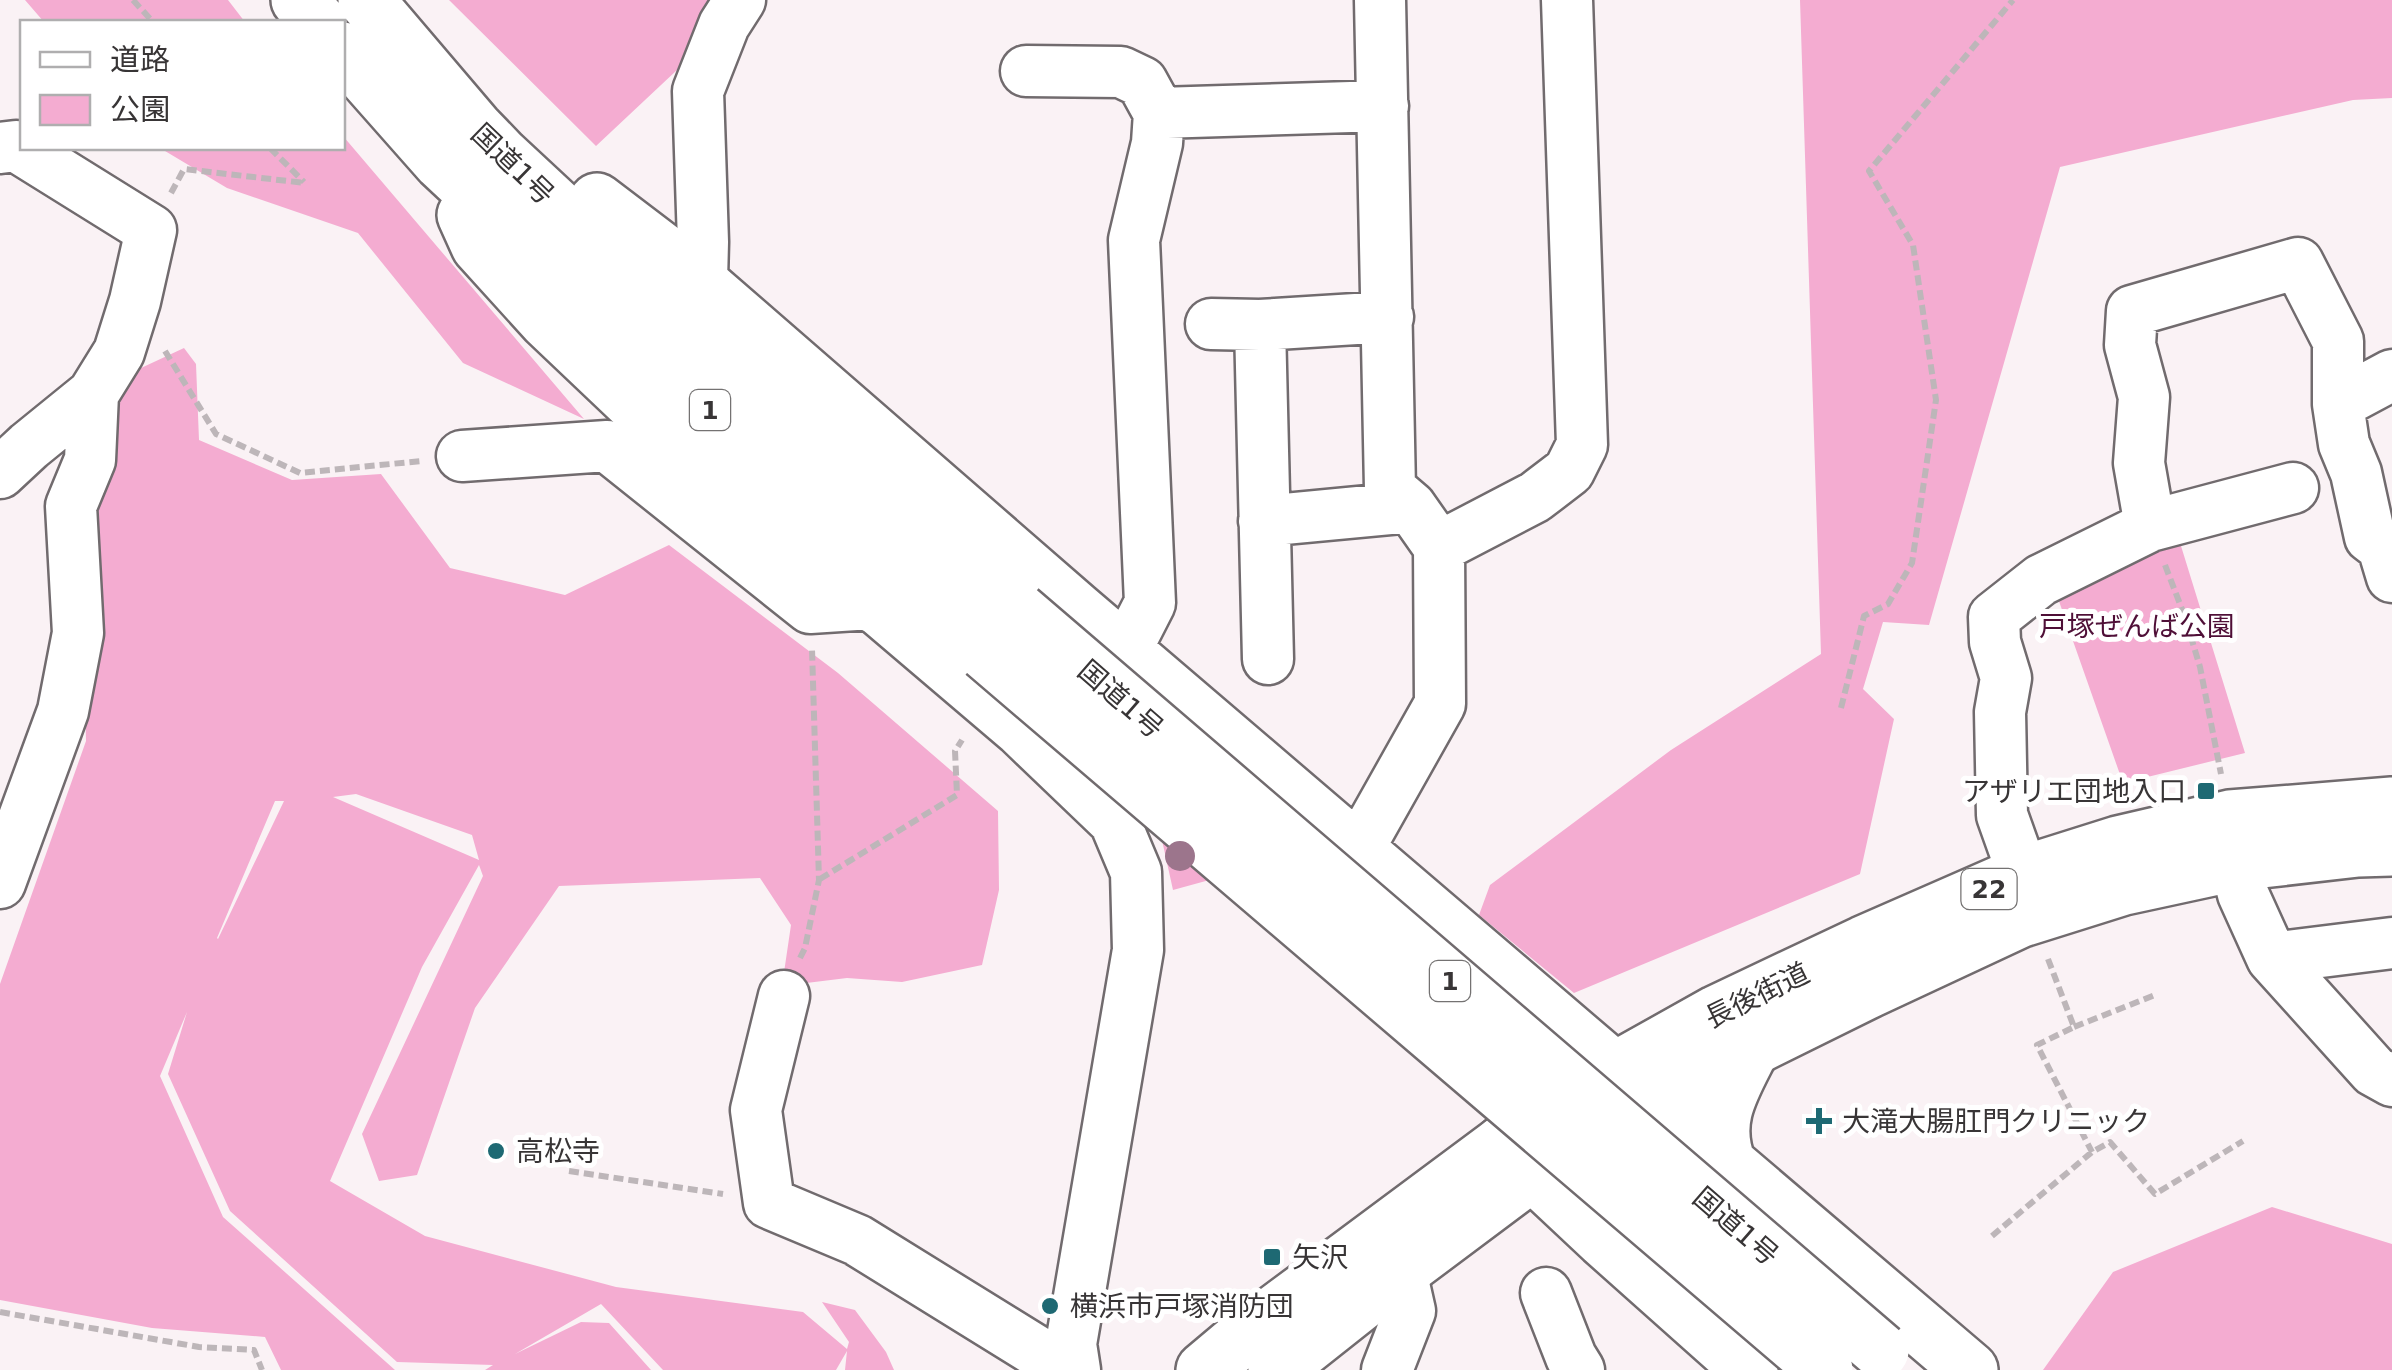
<svg xmlns="http://www.w3.org/2000/svg" width="2392" height="1370" font-family="'DejaVu Sans','Noto Sans JP',sans-serif">
	<rect width="100%" height="100%" fill="#faf2f5"/>
	<path fill="#f4acd1" fill-rule="evenodd" d="M 25,0 L 228,0 L 245,22 L 44,22 Z
		M 449,0 L 715,0 L 677,70 L 596,146 Z
		M 1800,0 L 2392,0 L 2392,98 L 2353,100 L 2060,167 L 1929,625 L 1883,622 L 1863,689 L 1894,719 L 1860,874 L 1574,993 L 1479,915 L 1490,885 L 1671,750 L 1821,654 Z
		M 343,136 L 584,419 L 463,363 L 358,233 L 227,188 L 160,148 L 342,148 Z
		M 184,348 L 196,364 L 199,440 L 292,480 L 381,474 L 450,568 L 565,595 L 669,545 L 838,673 L 998,811 L 999,890 L 982,965 L 902,982 L 847,978 L 782,986 L 791,925 L 760,878 L 559,886 L 475,1008 L 417,1175 L 379,1181 L 362,1134 L 483,876 L 479,865 L 422,967 L 330,1181 L 425,1236 L 616,1287 L 803,1312 L 847,1349 L 849,1342 L 822,1302 L 855,1310 L 886,1352 L 894,1370 L 845,1370 L 847,1351 L 836,1370 L 663,1370 L 601,1304 L 515,1354 L 581,1322 L 609,1323 L 651,1370 L 485,1370 L 493,1365 L 397,1362 L 230,1211 L 168,1074 L 187,1012 L 160,1076 L 223,1217 L 395,1370 L 281,1370 L 265,1337 L 152,1328 L 0,1300 L 0,984 L 86,741 L 81,504 L 126,375 ZM 356,794 L 472,835 L 479,860 L 333,797 ZM 275,801 L 284,801 L 218,939 L 217,938 Z
		M 2177,533 L 2245,753 L 2123,783 L 2054,587 Z
		M 1158,822 L 1213,879 L 1173,890 Z
		M 2272,1207 L 2392,1244 L 2392,1370 L 2043,1370 L 2113,1272 Z"/>
	<g fill="none" stroke-linecap="round" stroke-linejoin="round">
		<g stroke="#716b6e" stroke-width="55">
			<path id="minor" d="M 740,0 L 724,25 L 698,91 L 703,242 L 702,281 L 1078,608 L 1617,1069
				M 1380,0 L 1390,489 L 1411,507 L 1439,547
				M 1026,71 L 1121,72 L 1142,82 L 1159,113 L 1157,143 L 1134,240 L 1150,603 L 1127,648
				M 1159,113 L 1383,106
				M 0,148 L 16,146 L 151,230 L 135,301 L 119,352 L 93,394 L 29,446 L 0,473
				M 1211,324 L 1260,325 L 1388,317
				M 1260,325 L 1268,659
				M 2338,404 L 2392,375
				M 462,456 L 607,446 L 810,608 L 871,604 L 1019,730 L 1115,822 L 1136,872 L 1138,950 L 1071,1344 L 1075,1370
				M 1264,521 L 1411,507
				M 2150,526 L 2139,463 L 2144,397 L 2130,345 L 2132,311 L 2298,263 L 2338,341 L 2338,404 L 2344,444 L 2356,473 L 2370,537 L 2383,547 L 2392,577
				M 1359,848 L 1440,704 L 1439,547 L 1535,497 L 1569,471 L 1582,445 L 1567,0
				M 2235,863 L 2243,894 L 2272,958 L 2374,1071 L 2392,1081
				M 2023,874 L 2002,815 L 2000,712 L 2006,678 L 1995,642 L 1994,617 L 2041,580 L 2150,526 L 2293,488
				M 0,883 L 63,711 L 78,633 L 71,506 L 90,460 L 93,394
				M 2272,958 L 2392,943
				M 784,996 L 756,1110 L 769,1203 L 857,1240 L 1067,1370
				M 1546,1293 L 1571,1357 L 1579,1370
				M 1387,1370 L 1410,1311 L 1401,1271"/>
		</g>
		<g stroke="#716b6e" stroke-width="60">
			<path id="major" d="M 1204,1370 L 1248,1333 L 1502,1144 L 1617,1069 L 1717,1013 L 1863,944 L 2023,874 L 2118,844 L 2230,818 L 2392,805
				M 1276,1370 L 1401,1271 L 1532,1173 L 1752,1048 L 1869,990 L 2019,920 L 2124,887 L 2235,863 L 2358,849 L 2392,848"/>
		</g>
		<g stroke="#716b6e" stroke-width="60">
			<path id="highway" d="M 299,0 L 319,22
				M 366,0 L 475,128 L 502,156 L 643,287 L 1019,611
				M 342,50 L 441,162 L 637,345 L 864,549 L 985,652
				M 597,201 L 702,281
				M 465,215 L 479,246 L 547,321 L 646,415 L 871,604
				M 1617,1069 L 1970,1370
				M 1502,1144 L 1603,1239 L 1750,1370
				M 1729,1166 C 1710,1120 1732,1088 1752,1048"/>
		</g>
		<path stroke="#bdb6b9" stroke-width="6" stroke-dasharray="10 5" stroke-linecap="butt" d="M 133,0 L 153,22
			M 270,148 L 304,182
			M 171,193 L 184,169 L 305,183
			M 165,351 L 216,434 L 300,473 L 421,461
			M 2165,565 L 2185,617 L 2200,667 L 2221,774
			M 1841,708 L 1864,616 L 1888,604 L 1912,563 L 1936,400 L 1913,245 L 1869,171 L 2013,0
			M 820,879 L 957,795 L 955,751 L 962,740
			M 800,958 L 805,948 L 819,880 L 812,649
			M 2048,959 L 2074,1027 L 2037,1045 L 2092,1152
			M 2074,1027 L 2155,995
			M 569,1171 L 723,1194
			M 1992,1236 L 2092,1152 L 2110,1142 L 2155,1194 L 2243,1141
			M 0,1312 L 199,1347 L 254,1350 L 262,1370"/>
		<use href="#minor" stroke="#fff" stroke-width="50"/>
		<use href="#major" stroke="#fff" stroke-width="55"/>
		<use href="#highway" stroke="#fff" stroke-width="55"/>
		<g stroke="#716b6e" stroke-width="60" stroke-linecap="butt">
			<path id="highway-bridge" d="M 1019,611 L 1881,1351
				M 985,652 L 1825,1370"/>
		</g>
		<use href="#highway-bridge" stroke="#fff" stroke-width="55"/>
	</g>
	<circle fill="#9c758c" cx="1180" cy="856" r="15"/>
	<g fill="#1e6973" stroke="#fff" stroke-width="4">
		<rect x="2196" y="781" width="20" height="20" rx="5"/>
		<path d="M1814 1106h10v10h10v10h-10v10h-10v-10h-10v-10h10z"/>
		<circle cx="496" cy="1151" r="10"/>
		<rect x="1262" y="1247" width="20" height="20" rx="5"/>
		<circle cx="1050" cy="1306" r="10"/>
	</g>
	<g text-anchor="middle" stroke-width="10" stroke-linejoin="round" paint-order="stroke">
		<g fill="#fff" stroke="#747272" stroke-width="2.5">
			<rect x="690" y="390" width="40" height="40" rx="8"/>
			<rect x="1961.5" y="869" width="55" height="40" rx="8"/>
			<rect x="1430" y="961" width="40" height="40" rx="8"/>
		</g>
		<g font-size="25" font-weight="bold" fill="#383536">
			<text x="710" y="419">1</text>
			<text x="1989" y="898">22</text>
			<text x="1450" y="990">1</text>
		</g>
		<g font-size="28" fill="#383536" stroke="#fff">
			<text transform="translate(513 164) rotate(44)" y="10">国道1号</text>
			<text transform="translate(1121 699) rotate(41)" y="10">国道1号</text>
			<text transform="translate(1757 995) rotate(-26)" y="10">長後街道</text>
			<text transform="translate(1736 1226) rotate(41)" y="10">国道1号</text>
		</g>
		<g font-size="28" fill="#4f0f37" stroke="#fff">
			<text x="2137" y="636">戸塚ぜんば公園</text>
		</g>
		<g font-size="28" fill="#383536" stroke="#fff" text-anchor="start">
			<text x="2186" y="801" text-anchor="end">アザリエ団地入口</text>
			<text x="1842" y="1131">大滝大腸肛門クリニック</text>
			<text x="516" y="1161">高松寺</text>
			<text x="1292" y="1267">矢沢</text>
			<text x="1070" y="1316">横浜市戸塚消防団</text>
		</g>
	</g>
	<rect x="20" y="20" width="325" height="130" fill="#ffffff" stroke="#afaeaf" stroke-width="2.5"/>
	<rect x="40" y="52" width="50" height="15" fill="#ffffff" stroke="#afaeaf" stroke-width="2.5"/>
	<text x="110" y="70" font-size="30" fill="#383536">道路</text>
	<rect x="40" y="95" width="50" height="30" fill="#f4acd1" stroke="#afaeaf" stroke-width="2.5"/>
	<text x="110" y="120" font-size="30" fill="#383536">公園</text>
</svg>
